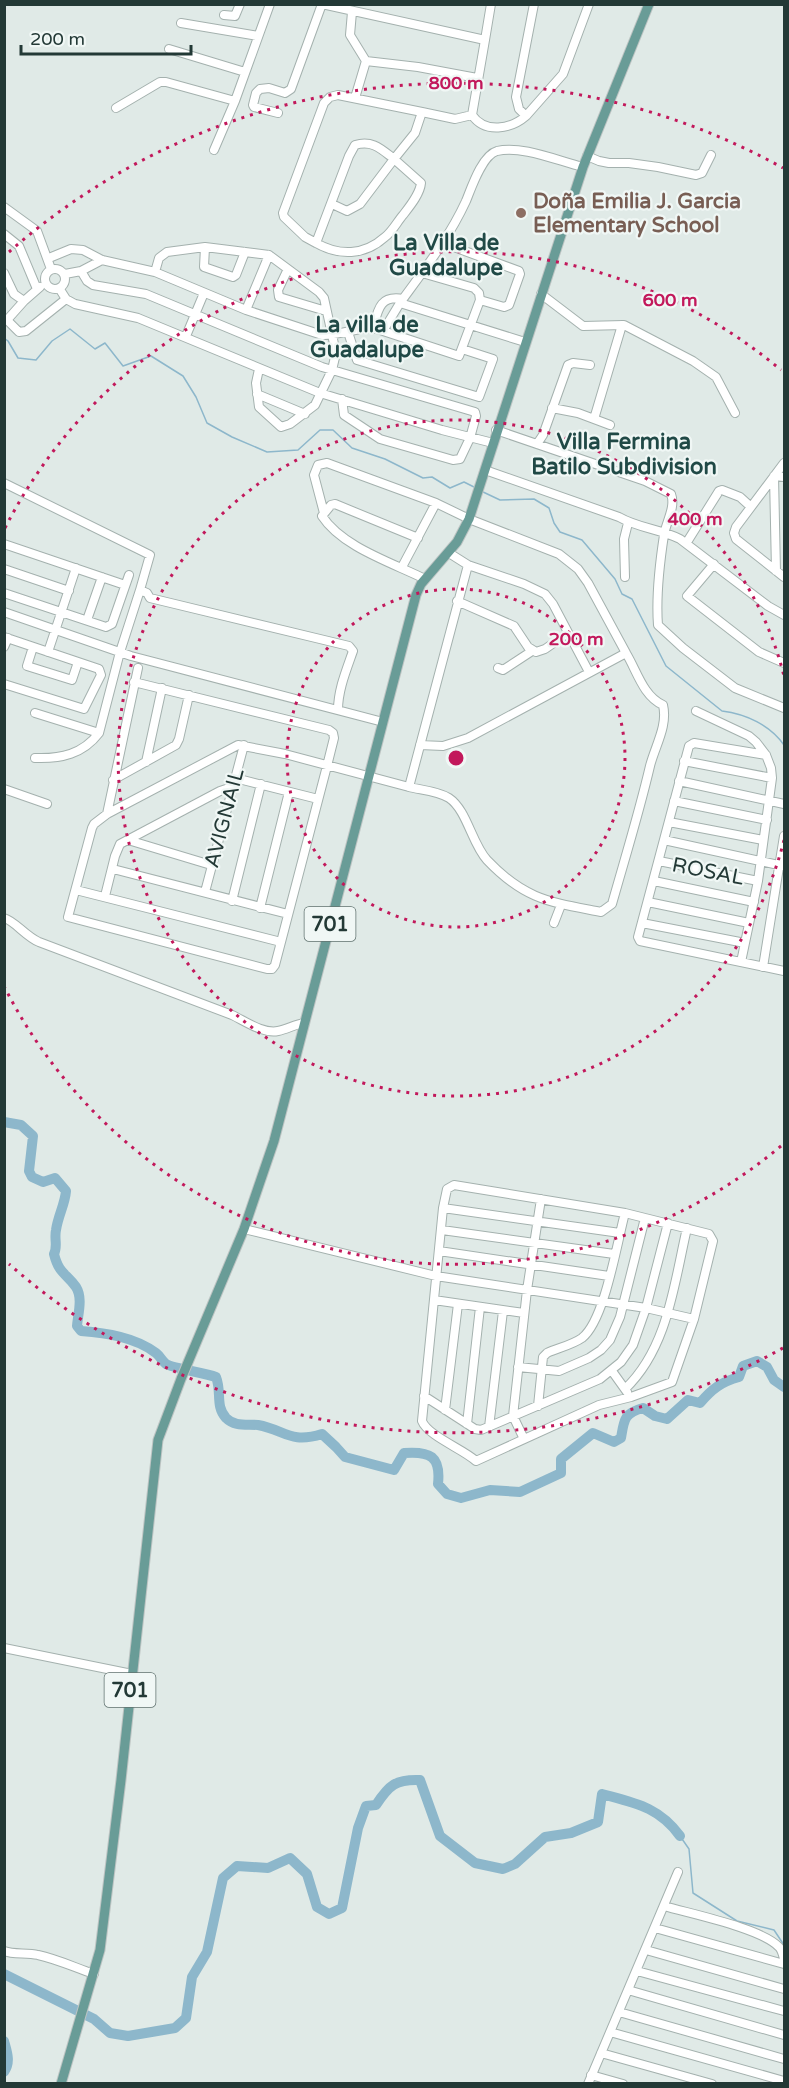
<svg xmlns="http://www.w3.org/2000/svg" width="789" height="2088" font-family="'Varela Round',sans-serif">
	<rect width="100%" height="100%" fill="#e0eae7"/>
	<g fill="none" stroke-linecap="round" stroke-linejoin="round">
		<path stroke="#8db7cb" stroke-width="1.5" d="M 4,338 L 8,341 L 18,358 L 36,360 L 52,341 L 70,329 L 95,349 L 105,343 L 123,366 L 151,356 L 183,376 L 196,397 L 207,423 L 232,437 L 267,452 L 298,450 L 320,430 L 333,430 L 352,448 L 385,459 L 423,478 L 432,477 L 450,488 L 464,482 L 474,487
			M 481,491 L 500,500 L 534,499 L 549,508 L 554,523 L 560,532 L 582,540 L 615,579 L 622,594 L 632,599 L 666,666 L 722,711 C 746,714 770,725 784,745
			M 680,1836 L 689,1849 L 693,1893 L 737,1921 L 774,1930 L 784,1945"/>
		<path stroke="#8db7cb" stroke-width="10" d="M 4,1122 L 21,1125 L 33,1136 L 29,1171 L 32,1177 L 43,1182 L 55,1178 L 66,1191 C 65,1204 58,1216 56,1230 C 54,1239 58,1246 54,1254 C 59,1274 66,1273 76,1287 C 83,1298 78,1314 77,1326 L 81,1331 C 106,1333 135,1337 156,1353 C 160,1356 162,1361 166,1364 C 173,1368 204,1373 216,1377 C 222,1392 215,1406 226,1418 C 235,1427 246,1424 258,1425 C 285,1430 290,1444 322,1434 L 336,1447 L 345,1457 L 394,1470 L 404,1453 C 430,1451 441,1456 438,1484 L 447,1494 L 461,1498 L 490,1490 L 520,1492 L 561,1473 L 561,1459 L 593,1433 L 614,1442 L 621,1438 C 624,1420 624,1413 643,1408 L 655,1416 L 667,1419 L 688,1400 L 700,1403 C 712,1389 721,1382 739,1377 L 743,1366 L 757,1361 L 767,1367 L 774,1380 L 784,1387
			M 4,1974 L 94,2019 L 110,2033 L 128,2036 L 175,2028 L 186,2018 L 192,1977 L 207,1952 L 223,1878 L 237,1866 L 268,1868 L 290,1858 L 307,1874 L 317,1907 L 329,1914 L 342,1908 L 358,1828 L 366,1806 L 376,1805 C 389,1785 396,1779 420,1780 L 440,1836 L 475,1863 L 503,1869 L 515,1864 L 545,1837 L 571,1833 L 598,1822 L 602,1794 C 635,1803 659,1807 680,1836
			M 4,2041 C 7,2052 11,2062 4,2072"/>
		<g stroke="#a4b1ae" stroke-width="10">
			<path id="minor" d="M 322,4 L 485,40 L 491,4
				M 534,4 L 516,97 L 519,109 L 526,116 L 563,74 L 589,4
				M 352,12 L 350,35 L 366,61 L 418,67 L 477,78
				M 224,15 L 235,16 L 240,4
				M 181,23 L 258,36
				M 485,40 L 472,115 C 485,134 511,129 526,116
				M 169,49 L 245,72
				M 338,95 L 422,112 L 415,133 L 394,159 C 381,149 373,140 355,145 L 349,156 L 316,243 L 305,237 L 284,217 L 283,213 L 324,103 L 330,97 Z
				M 355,98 L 366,61
				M 116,108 L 160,82 L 166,82 L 235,101
				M 422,112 L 455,119 L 472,115
				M 278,113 L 254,107 L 253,105 L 256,93 L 260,89 L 269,88 L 285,93 L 291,89 L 322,4
				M 214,150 L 235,101 L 270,4
				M 587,156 L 599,161 L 609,163 L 629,163 L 658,167 L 696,175 L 702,173 L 711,155
				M 4,207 L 37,231 L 51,269
				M 4,234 L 19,246 L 37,289
				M 316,243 C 339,256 364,256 385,237 C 392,232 397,222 403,215 C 410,206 420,194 421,183 L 394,159 L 360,204 L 347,211 L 332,204
				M 205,247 L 204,267 L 233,277 L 236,275 L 245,252
				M 49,258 L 71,249 L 83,250 L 102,260 L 155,272 L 246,310 L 322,335 C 342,336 365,323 383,331 L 400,303
				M45 279a10 10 0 1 1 20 0a10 10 0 1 1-20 0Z
				M 288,269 L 278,290 L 279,297 L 326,311
				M 81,271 L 87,281 L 93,285 L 146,294 L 322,367 L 475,412 L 476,416 L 470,438 L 460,459 L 453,460 L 380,439 L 344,415 L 342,399
				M 155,272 L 159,258 L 167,252 L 205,247 L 269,255 L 319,292 L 324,298 L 336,353 L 332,370 L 315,405 L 290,424 L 281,427 L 259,407 L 256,383 L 259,369
				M 4,273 L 14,294 L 24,301 L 40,287
				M 422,273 L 474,288 L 479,293 L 480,300
				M 65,274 L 81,271 L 102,260
				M 59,288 L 66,299 L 75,304 L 138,318 L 320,393 L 442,430 L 493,443
				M 541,294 L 583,326 L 624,325 L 693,361 L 716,377 L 735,413
				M 24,301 L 7,320 L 19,332 L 26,331 L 66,299
				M 246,310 L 269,255
				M 373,328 C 378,309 380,295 403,299
				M 383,331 L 459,356 L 480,300 L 504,307 L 509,305 L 520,274 L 519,271 L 443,243
				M 348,332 L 357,360 L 479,397 L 493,359 L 462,349
				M 186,336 L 204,293
				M 525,342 L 400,303 C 424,270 449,238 466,201 C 471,189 482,155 497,151 C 522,145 558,161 583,167
				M 257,394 L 305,414
				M 552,408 L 578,413 L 594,419 L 622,325
				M 594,419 L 610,425
				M 496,430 L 645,481 L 671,494 C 676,507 666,522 664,535 C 660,561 656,599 658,625 L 683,648 L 735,688 L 784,708
				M 537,444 L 543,435 L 568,365 L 573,363 L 590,365
				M 784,463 L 736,527 L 734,533 L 736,539 L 784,577
				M 485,470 L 619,517 C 638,528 660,529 680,539 L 768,606 L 784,615
				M 4,483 L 150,555 L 140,590 L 147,593 L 150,598 L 349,646 L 353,651 C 346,671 338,690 338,710
				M 324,513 L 314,475 L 318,465 L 327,463 L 436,503 L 469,519 L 559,554 L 578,569 L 588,583 L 626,653 L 468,738 L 443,746 L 420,745
				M 418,538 L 335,504 L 331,505 L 322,516 C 342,547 393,563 425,579
				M 687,542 L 719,491 L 722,490 L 740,497 L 751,507
				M 4,544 L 125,585
				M 449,553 L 468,565 L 524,584 L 545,594 L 553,604 L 589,672
				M 714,564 L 687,596 L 759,652 L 784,663
				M 402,567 L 436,503
				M 4,569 L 69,591
				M 776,571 L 774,476 L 784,477
				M 625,577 L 624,539 L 628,523
				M 4,593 L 106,627 L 112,624 L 129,575
				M 457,601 L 514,626 L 528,647 L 536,652 L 545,649 L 568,633
				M 4,612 L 131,656 L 383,722
				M 87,620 L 102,577
				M 4,637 L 99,669 L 101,675 L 84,709 L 4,684
				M 4,647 L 8,638
				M 33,647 L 27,666 L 72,680 L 78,662
				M 48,652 L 76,568
				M 498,668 L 503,670 L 532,651
				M 134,682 L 329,730 L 333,733 L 334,738 L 327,766 L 275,965 L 272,969 L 267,969 L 68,917 L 92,828 L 94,824 L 107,814 L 238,745 L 285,754 L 409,787 L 468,565
				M 696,711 L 749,736 L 756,742 L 766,755 L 771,768 L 772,778 L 758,881 L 741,962
				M 35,713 L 99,733
				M 766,755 L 694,743 L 689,746 L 638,937 L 640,941 L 784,971
				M 35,758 C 61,759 83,754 99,733 L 120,652 L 140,590
				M 684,761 L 772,778
				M 146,762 L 162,688
				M 235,778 L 318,799
				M 113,780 L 176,745 L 179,739 L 189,695
				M 679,781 L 784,804
				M 409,787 C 421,790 438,791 449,798 C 467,810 472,844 487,860 C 525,900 550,902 601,912 L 612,904 C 625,858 639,813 650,766 C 655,746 668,726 663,705 C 643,696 637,671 626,653
				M 4,789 L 47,804
				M 674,801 L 767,820
				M 107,814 L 138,668
				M 669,822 L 763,840
				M 128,840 L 211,865
				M 664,840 L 783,866
				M 659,861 L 758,881
				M 113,869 L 288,914
				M 654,881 L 754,902
				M 76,890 L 281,942
				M 205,892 L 244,745
				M 105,896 L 115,856 L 120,844 L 220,791 L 232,787
				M 232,901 L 261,784
				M 648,902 L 749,923
				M 260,908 L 289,792
				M 4,918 C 15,921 25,936 39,942 L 232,1015 C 245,1021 263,1034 278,1031 C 288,1029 295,1024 305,1023
				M 554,923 L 561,905
				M 642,923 L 745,943
				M 763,967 L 784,836
				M 454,1185 L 625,1213 L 709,1234 L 713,1241 L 694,1319 L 672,1382 L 631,1397 L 599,1405 L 476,1461 C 463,1449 428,1436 422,1421 L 443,1208 L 447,1189 Z
				M 443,1208 L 620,1233
				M 244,1229 L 436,1276 L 646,1308 L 694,1319
				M 442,1230 L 614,1254
				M 439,1251 L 609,1276
				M 434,1300 L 524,1313
				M 518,1367 L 559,1371 L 589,1358 L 601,1350 L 610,1340 L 620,1317 L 645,1218
				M 612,1371 L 627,1392
				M 625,1389 C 668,1348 674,1284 687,1228
				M 424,1396 L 475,1429 L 481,1430 L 600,1379 L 621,1362 L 633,1345 L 646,1308 L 668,1223
				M 538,1406 L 543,1357 L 547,1353 C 558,1348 572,1345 582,1338 C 605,1320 617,1242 625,1213
				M 445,1410 L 458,1304
				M 467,1424 L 480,1307
				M 489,1427 L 503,1311
				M 524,1439 L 513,1416 L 527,1290 L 541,1199
				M 4,1648 L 132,1674
				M 664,1906 C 691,1914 761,1928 779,1947 C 782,1950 783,1955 784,1959
				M 655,1928 L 784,1964
				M 646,1950 L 784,1989
				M 4,1951 C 14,1955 27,1952 38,1955 C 57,1959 76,1968 94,1974
				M 637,1971 L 784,2011
				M 628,1990 L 784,2035
				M 619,2012 L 784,2059
				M 610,2032 L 784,2081
				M 601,2053 L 712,2084
				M 591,2075 L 623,2084
				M 588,2084 L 678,1872"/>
		</g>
		<g stroke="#bdc4c3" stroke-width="11">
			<path id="major" d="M 61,2084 L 100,1950 L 121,1780 L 158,1440 L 181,1379 L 244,1229 L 274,1141 L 416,595 L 421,584 L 457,542 L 469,519 L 583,167 L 649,4"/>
		</g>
		<use href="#minor" stroke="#fff" stroke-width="8"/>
		<use href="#major" stroke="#699c97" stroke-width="9"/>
	</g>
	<g fill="none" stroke="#c2185b" stroke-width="3" stroke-dasharray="3 6">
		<circle cx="456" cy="758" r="169"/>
		<path d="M784 840A338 338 0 1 1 784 676"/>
		<path d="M781 1146A506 506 0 0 1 5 988M5 528A506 506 0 0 1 781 370"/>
		<path d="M783 1348A675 675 0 0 1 9 1264M9 252A675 675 0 0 1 783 168"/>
	</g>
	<circle fill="#8d6e63" stroke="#f0f7f5" stroke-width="2" cx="521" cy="213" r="6"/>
	<g text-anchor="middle" stroke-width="4.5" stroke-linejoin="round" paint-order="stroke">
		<g fill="#f0f7f5" stroke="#60726f" stroke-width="1.5">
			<rect x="304.5" y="907" width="51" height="34" rx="4.5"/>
			<rect x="104.5" y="1673" width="51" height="34" rx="4.5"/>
		</g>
		<g font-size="20" font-weight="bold" fill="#233936">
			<text x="330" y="931">701</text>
			<text x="130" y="1697">701</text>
		</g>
		<g font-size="21" font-weight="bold" fill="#785e54" stroke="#f0f7f5" text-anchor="start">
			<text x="533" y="208">Doña Emilia J. Garcia<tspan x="533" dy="24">Elementary School</tspan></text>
		</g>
		<g font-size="21" fill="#233936" stroke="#f0f7f5">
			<text transform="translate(224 818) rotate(-75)" y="7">AVIGNAIL</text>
			<text transform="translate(708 871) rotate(11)" y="7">ROSAL</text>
		</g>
		<g font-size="22" font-weight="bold" fill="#204946" stroke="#f0f7f5">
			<text x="446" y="250">La Villa de<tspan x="446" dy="25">Guadalupe</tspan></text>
			<text x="367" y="332">La villa de<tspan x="367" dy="25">Guadalupe</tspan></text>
			<text x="624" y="449">Villa Fermina<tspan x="624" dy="25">Batilo Subdivision</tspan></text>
		</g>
	</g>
	<circle cx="456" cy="758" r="9" fill="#c2185b" stroke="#f0f7f5" stroke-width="3"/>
	<g font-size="18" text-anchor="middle" font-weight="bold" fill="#c2185b" stroke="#f0f7f5" stroke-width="4.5" stroke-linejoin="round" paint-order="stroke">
		<text x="456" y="89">800 m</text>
		<text x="670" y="306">600 m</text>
		<text x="695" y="525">400 m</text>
		<text x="576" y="645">200 m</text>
	</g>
	<rect width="789" height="2088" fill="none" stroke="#233936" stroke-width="12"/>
	<path d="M21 45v9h170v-9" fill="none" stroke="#233936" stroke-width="3"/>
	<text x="30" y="45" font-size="18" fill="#233936" stroke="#f0f7f5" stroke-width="4.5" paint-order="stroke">200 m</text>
</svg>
